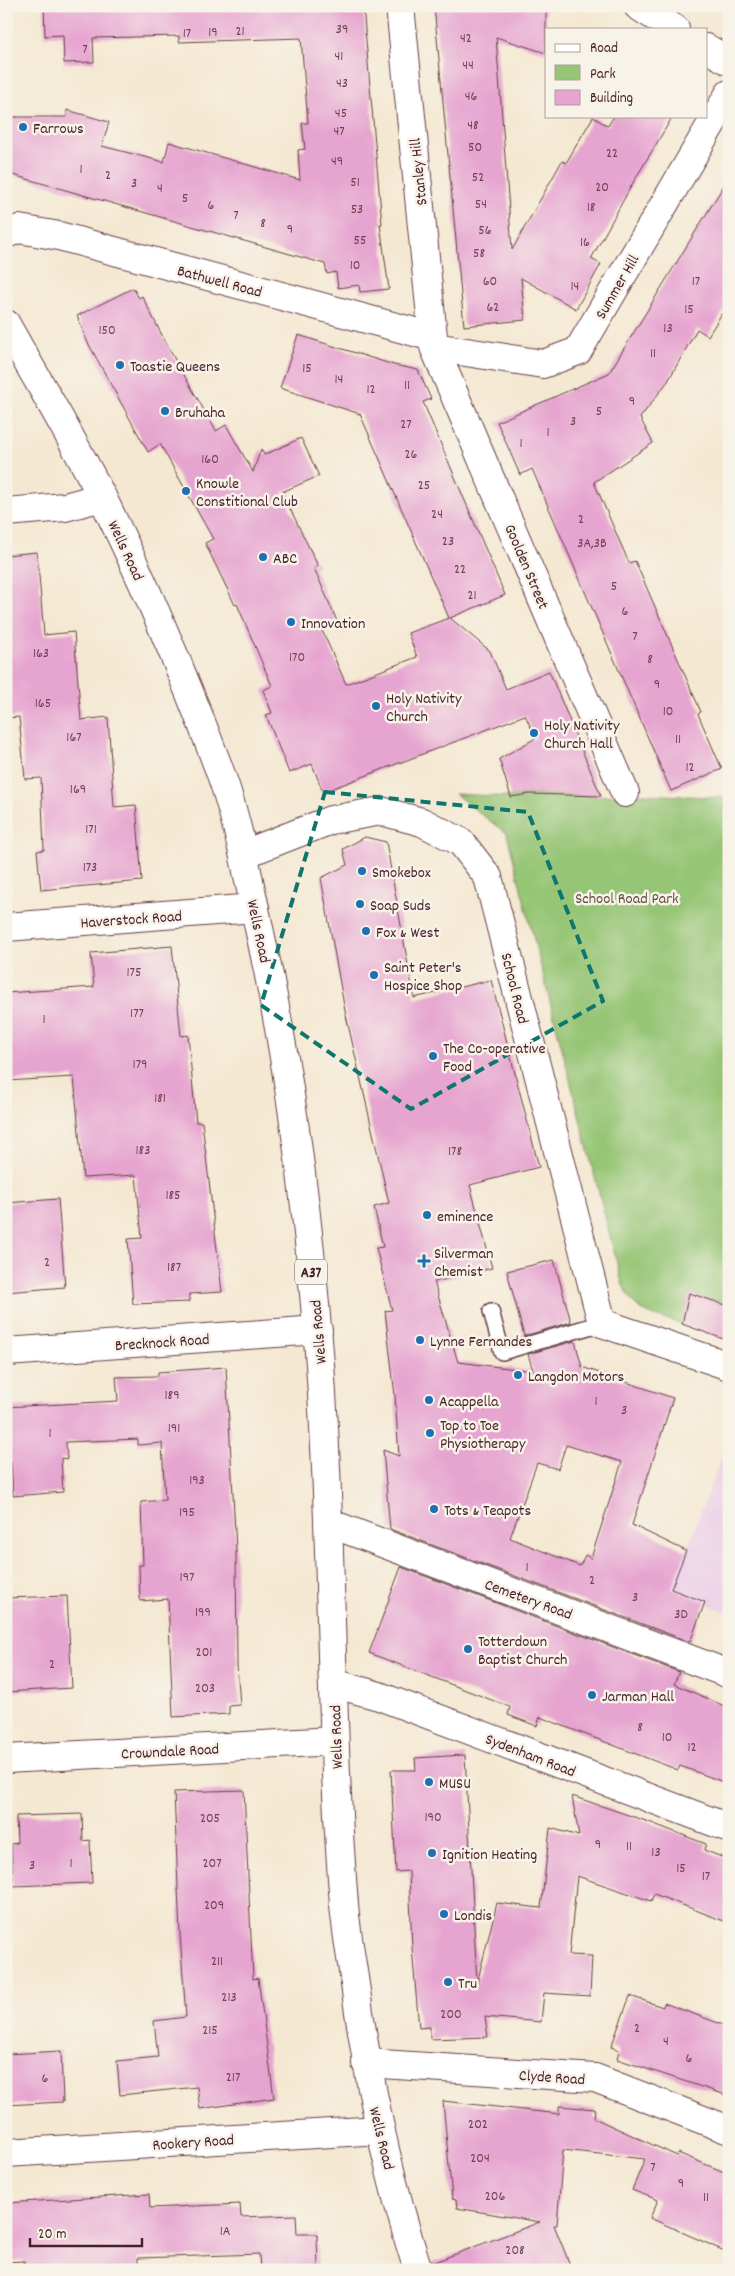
<svg xmlns="http://www.w3.org/2000/svg" width="735" height="2276" font-family="Dekko,sans-serif">
	<rect width="100%" height="100%" fill="#f7f3e8"/>
	<filter id="ink" filterUnits="userSpaceOnUse"><feTurbulence type="fractalNoise" baseFrequency=".02" numOctaves="2"/><feDisplacementMap in="SourceGraphic" scale="10" xChannelSelector="R" yChannelSelector="G"/><feConvolveMatrix kernelMatrix="1 2 1 2 8 2 1 2 1" color-interpolation-filters="sRGB"/></filter>
	<filter id="wash" filterUnits="userSpaceOnUse"><feTurbulence type="fractalNoise" baseFrequency=".0096" numOctaves="4" result="noise"/><feDisplacementMap in="SourceGraphic" scale="20" xChannelSelector="R" yChannelSelector="G"/><feGaussianBlur stdDeviation="1.12" result="paint"/><feColorMatrix in="noise" values="0 0 0 0 0 0 0 0 0 0 0 0 0 0 0 0 0 1.4 0 .05"/><feComposite in="paint" operator="in"/></filter>
	<g filter="url(#wash)">
		<rect width="100%" height="100%" fill="#f4e8d2"/>
		<path fill="#edd0e8" d="M 729,1438 L 729,1613 L 671,1589 Z"/>
		<path fill="#95c575" stroke="#707250" d="M 455,794 L 511,797 L 529,794 L 592,796 L 644,794 L 728,798 L 729,1286 L 723,1304 L 689,1293 L 682,1324 C 653,1315 635,1315 622,1283 L 507,834 Z"/>
		<g id="blocks">
			<path fill="#e6a4d0" fill-rule="evenodd" d="M 44,6 L 363,6 L 382,224 L 380,224 L 389,289 L 360,292 L 359,285 L 338,288 L 336,272 L 327,274 L 325,264 L 6,173 L 6,117 L 67,117 L 67,110 L 109,122 L 102,146 L 164,162 L 169,142 L 300,180 L 298,150 L 305,149 L 302,123 L 308,123 L 301,38 L 179,42 L 179,36 L 93,38 L 94,62 L 64,63 L 63,35 L 45,36 Z
				M 434,6 L 546,6 L 546,53 L 496,37 L 512,250 L 562,161 L 566,163 L 593,117 L 608,126 L 614,116 L 673,116 L 634,181 L 591,259 L 601,264 L 576,309 L 521,278 L 525,320 L 464,326 Z
				M 729,177 L 729,302 L 708,336 L 697,329 L 668,381 L 640,418 L 653,443 L 594,482 L 629,563 L 635,561 L 701,712 L 698,714 L 722,769 L 671,791 L 532,469 L 520,475 L 497,422 L 609,373 Z
				M 133,288 L 139,298 L 142,296 L 169,349 L 216,431 L 226,425 L 253,472 L 261,449 L 264,455 L 301,438 L 319,476 L 282,492 L 318,566 L 314,568 L 337,621 L 321,628 L 346,684 L 417,657 L 408,633 L 449,618 L 360,414 L 280,388 L 298,335 L 394,365 L 418,370 L 431,399 L 423,402 L 505,595 L 450,618 L 490,651 L 506,689 L 549,671 L 601,796 L 529,794 L 511,797 L 499,759 L 536,738 L 525,715 L 323,792 L 312,764 L 289,773 L 266,715 L 272,713 L 263,690 L 272,686 L 237,604 L 235,605 L 205,543 L 213,539 L 160,444 L 148,452 L 87,341 L 77,316 Z
				M 37,552 L 44,635 L 74,632 L 81,720 L 108,717 L 114,807 L 136,805 L 142,881 L 41,890 L 37,851 L 44,850 L 41,778 L 25,779 L 19,717 L 6,718 L 6,555 Z
				M 365,837 L 386,842 L 414,998 L 491,980 L 539,1167 L 470,1185 L 492,1268 L 434,1282 L 458,1362 L 533,1371 L 528,1354 L 575,1341 L 582,1367 L 673,1398 L 632,1525 L 686,1551 L 671,1589 L 705,1602 L 690,1642 L 390,1529 L 383,1450 L 399,1456 L 395,1396 L 385,1311 L 392,1310 L 376,1248 L 383,1247 L 374,1207 L 389,1203 L 345,1011 L 321,878 L 347,865 L 343,849 ZM 566,1445 L 622,1462 L 591,1558 L 585,1555 L 580,1566 L 510,1538 L 537,1463 L 558,1469 Z
				M 172,946 L 181,1036 L 188,1035 L 196,1122 L 202,1122 L 222,1292 L 189,1294 L 189,1302 L 133,1304 L 128,1239 L 142,1238 L 136,1175 L 83,1178 L 74,1077 L 6,1081 L 6,993 L 94,987 L 91,953 Z
				M 58,1199 L 65,1287 L 6,1292 L 6,1203 Z
				M 554,1260 L 571,1322 L 524,1336 L 507,1271 Z
				M 689,1293 L 729,1306 L 729,1341 L 682,1324 Z
				M 226,1367 L 236,1549 L 237,1666 L 240,1705 L 229,1706 L 229,1714 L 173,1717 L 168,1599 L 140,1601 L 139,1565 L 143,1565 L 141,1502 L 165,1500 L 162,1443 L 138,1445 L 138,1439 L 66,1442 L 67,1459 L 61,1458 L 63,1492 L 13,1496 L 11,1462 L 6,1462 L 6,1407 L 118,1401 L 116,1377 L 158,1376 L 158,1372 Z
				M 401,1567 L 679,1672 L 674,1684 L 729,1708 L 729,1784 L 680,1766 L 678,1770 L 540,1717 L 537,1726 L 508,1715 L 510,1707 L 369,1653 Z
				M 67,1596 L 72,1688 L 6,1692 L 6,1598 Z
				M 465,1755 L 477,1983 L 497,1903 L 541,1908 L 550,1828 L 579,1836 L 572,1796 L 649,1822 L 706,1844 L 704,1850 L 729,1860 L 729,1923 L 654,1894 L 651,1901 L 577,1876 L 569,1955 L 592,1956 L 590,1996 L 544,1993 L 541,2022 L 485,2017 L 488,2037 L 430,2039 L 430,2027 L 419,2028 L 412,1948 L 409,1871 L 396,1872 L 391,1770 L 416,1770 L 415,1758 Z
				M 244,1790 L 253,1979 L 258,1978 L 274,2098 L 200,2109 L 197,2087 L 120,2095 L 117,2061 L 158,2057 L 154,2021 L 186,2017 L 180,1935 L 174,1792 Z
				M 82,1814 L 83,1841 L 90,1840 L 92,1883 L 13,1886 L 11,1844 L 17,1843 L 16,1816 Z
				M 630,1996 L 663,2007 L 664,2003 L 729,2027 L 729,2096 L 617,2059 L 619,2050 L 611,2047 Z
				M 61,2051 L 63,2102 L 6,2105 L 6,2054 Z
				M 443,2101 L 559,2114 L 559,2106 L 595,2109 L 594,2118 L 677,2156 L 678,2153 L 729,2174 L 729,2253 L 650,2218 L 658,2200 L 632,2190 L 645,2159 L 563,2150 L 557,2225 L 554,2225 L 572,2270 L 433,2270 L 432,2263 L 540,2222 L 457,2208 L 456,2200 L 452,2199 Z
				M 149,2194 L 150,2208 L 240,2204 L 241,2217 L 296,2215 L 297,2234 L 317,2234 L 318,2270 L 260,2270 L 259,2254 L 138,2258 L 138,2270 L 25,2270 L 24,2261 L 6,2262 L 6,2203 Z"/>
		</g>
	</g>
	<g filter="url(#ink)">
		<use href="#blocks" fill-opacity="0" stroke="#643d44" stroke-width="1"/>
		<g fill="none" stroke-linecap="round" stroke-linejoin="round">
			<g stroke="#643d44" stroke-width="18">
				<path id="lane" d="M 491,1311 L 502,1352 L 602,1323"/>
			</g>
			<g stroke="#643d44" stroke-width="30">
				<path id="street" d="M 400,6 L 434,347 L 625,793
					M 638,6 L 675,29
					M 706,48 L 729,61
					M 6,234 L 19,229 L 59,236 L 433,337
					M 434,347 L 543,364 L 578,351 L 729,94
					M 6,512 L 65,507 L 102,497
					M 244,854 L 331,820 L 381,811 L 422,822 L 461,842 L 488,877 L 602,1323 L 729,1366
					M 6,927 L 255,908
					M 6,1352 L 318,1330
					M 329,1523 L 729,1674
					M 333,1683 L 379,1696 L 729,1828
					M 6,1759 L 334,1741
					M 366,2063 L 595,2078 L 729,2130
					M 6,2153 L 380,2130"/>
			</g>
			<g stroke="#643d44" stroke-width="30">
				<path id="highway" d="M 6,324 C 39,383 74,441 104,501 C 146,586 183,673 216,761 C 237,814 247,872 259,928 C 288,1059 306,1193 317,1328 C 334,1519 328,1712 344,1904 C 346,1930 351,1957 355,1984 C 368,2081 388,2176 418,2270"/>
			</g>
			<use href="#lane" stroke="#fff" stroke-width="15"/>
			<use href="#street" stroke="#fff" stroke-width="28"/>
			<use href="#highway" stroke="#fff" stroke-width="28"/>
		</g>
	</g>
	<path fill="none" stroke="#0f766e" stroke-width="4" stroke-dasharray="10 6" stroke-linejoin="round" d="M 325,792 L 528,812 L 603,1001 L 411,1109 L 261,1005 Z"/>
	<g fill="#1f6fb2" stroke="#f7f3e8" stroke-width="2">
		<circle cx="23" cy="127" r="5"/>
		<circle cx="120" cy="365" r="5"/>
		<circle cx="165" cy="411" r="5"/>
		<circle cx="186" cy="491" r="5"/>
		<circle cx="263" cy="557" r="5"/>
		<circle cx="291" cy="622" r="5"/>
		<circle cx="376" cy="706" r="5"/>
		<circle cx="534" cy="733" r="5"/>
		<circle cx="362" cy="871" r="5"/>
		<circle cx="360" cy="904" r="5"/>
		<circle cx="366" cy="931" r="5"/>
		<circle cx="374" cy="975" r="5"/>
		<circle cx="433" cy="1056" r="5"/>
		<circle cx="427" cy="1215" r="5"/>
		<path d="M421.5 1253.5h5v5h5v5h-5v5h-5v-5h-5v-5h5z"/>
		<circle cx="420" cy="1340" r="5"/>
		<circle cx="518" cy="1375" r="5"/>
		<circle cx="429" cy="1400" r="5"/>
		<circle cx="430" cy="1433" r="5"/>
		<circle cx="434" cy="1509" r="5"/>
		<circle cx="468" cy="1649" r="5"/>
		<circle cx="592" cy="1695" r="5"/>
		<circle cx="429" cy="1782" r="5"/>
		<circle cx="432" cy="1853" r="5"/>
		<circle cx="444" cy="1914" r="5"/>
		<circle cx="448" cy="1982" r="5"/>
	</g>
	<g text-anchor="middle" stroke-width="5" stroke-linejoin="round" paint-order="stroke">
		<g font-size="14" fill="#714054">
			<text x="342" y="33">39</text>
			<text x="240" y="35">21</text>
			<text x="213" y="36">19</text>
			<text x="187" y="37">17</text>
			<text x="466" y="42">42</text>
			<text x="85" y="53">7</text>
			<text x="339" y="60">41</text>
			<text x="468" y="69">44</text>
			<text x="342" y="87">43</text>
			<text x="471" y="100">46</text>
			<text x="341" y="117">45</text>
			<text x="473" y="129">48</text>
			<text x="339" y="135">47</text>
			<text x="475" y="151">50</text>
			<text x="612" y="157">22</text>
			<text x="337" y="165">49</text>
			<text x="81" y="173">1</text>
			<text x="108" y="179">2</text>
			<text x="478" y="181">52</text>
			<text x="355" y="186">51</text>
			<text x="134" y="187">3</text>
			<text x="602" y="191">20</text>
			<text x="160" y="192">4</text>
			<text x="185" y="202">5</text>
			<text x="481" y="208">54</text>
			<text x="211" y="209">6</text>
			<text x="591" y="211">18</text>
			<text x="357" y="213">53</text>
			<text x="236" y="219">7</text>
			<text x="263" y="227">8</text>
			<text x="290" y="233">9</text>
			<text x="485" y="234">56</text>
			<text x="360" y="244">55</text>
			<text x="585" y="246">16</text>
			<text x="479" y="257">58</text>
			<text x="355" y="269">10</text>
			<text x="490" y="285">60</text>
			<text x="696" y="285">17</text>
			<text x="575" y="290">14</text>
			<text x="493" y="311">62</text>
			<text x="689" y="313">15</text>
			<text x="668" y="332">13</text>
			<text x="107" y="334">150</text>
			<text x="653" y="357">11</text>
			<text x="307" y="372">15</text>
			<text x="339" y="383">14</text>
			<text x="407" y="389">11</text>
			<text x="371" y="393">12</text>
			<text x="632" y="405">9</text>
			<text x="599" y="415">5</text>
			<text x="573" y="425">3</text>
			<text x="406" y="428">27</text>
			<text x="548" y="436">1</text>
			<text x="521" y="447">1</text>
			<text x="411" y="458">26</text>
			<text x="210" y="463">160</text>
			<text x="424" y="489">25</text>
			<text x="437" y="518">24</text>
			<text x="581" y="523">2</text>
			<text x="448" y="545">23</text>
			<text x="592" y="547">3A,3B</text>
			<text x="460" y="573">22</text>
			<text x="614" y="590">5</text>
			<text x="472" y="599">21</text>
			<text x="625" y="615">6</text>
			<text x="635" y="640">7</text>
			<text x="41" y="657">163</text>
			<text x="297" y="661">170</text>
			<text x="650" y="663">8</text>
			<text x="657" y="688">9</text>
			<text x="43" y="707">165</text>
			<text x="668" y="715">10</text>
			<text x="74" y="741">167</text>
			<text x="678" y="743">11</text>
			<text x="690" y="771">12</text>
			<text x="78" y="793">169</text>
			<text x="91" y="833">171</text>
			<text x="90" y="871">173</text>
			<text x="134" y="976">175</text>
			<text x="137" y="1017">177</text>
			<text x="44" y="1023">1</text>
			<text x="140" y="1068">179</text>
			<text x="160" y="1102">181</text>
			<text x="143" y="1154">183</text>
			<text x="455" y="1155">178</text>
			<text x="173" y="1199">185</text>
			<text x="47" y="1266">2</text>
			<text x="174" y="1271">187</text>
			<text x="172" y="1399">189</text>
			<text x="596" y="1405">1</text>
			<text x="624" y="1414">3</text>
			<text x="174" y="1432">191</text>
			<text x="50" y="1437">1</text>
			<text x="197" y="1484">193</text>
			<text x="187" y="1516">195</text>
			<text x="527" y="1571">1</text>
			<text x="187" y="1581">197</text>
			<text x="592" y="1584">2</text>
			<text x="635" y="1601">3</text>
			<text x="203" y="1616">199</text>
			<text x="681" y="1618">3D</text>
			<text x="204" y="1656">201</text>
			<text x="52" y="1668">2</text>
			<text x="205" y="1692">203</text>
			<text x="640" y="1731">8</text>
			<text x="667" y="1741">10</text>
			<text x="692" y="1751">12</text>
			<text x="433" y="1821">190</text>
			<text x="210" y="1822">205</text>
			<text x="598" y="1848">9</text>
			<text x="629" y="1850">11</text>
			<text x="656" y="1856">13</text>
			<text x="71" y="1867">1</text>
			<text x="212" y="1867">207</text>
			<text x="32" y="1869">3</text>
			<text x="681" y="1872">15</text>
			<text x="706" y="1880">17</text>
			<text x="214" y="1909">209</text>
			<text x="217" y="1965">211</text>
			<text x="229" y="2001">213</text>
			<text x="451" y="2018">200</text>
			<text x="637" y="2032">2</text>
			<text x="210" y="2034">215</text>
			<text x="666" y="2045">4</text>
			<text x="689" y="2062">6</text>
			<text x="233" y="2081">217</text>
			<text x="45" y="2082">6</text>
			<text x="478" y="2128">202</text>
			<text x="480" y="2162">204</text>
			<text x="653" y="2171">7</text>
			<text x="681" y="2187">9</text>
			<text x="495" y="2200">206</text>
			<text x="706" y="2201">11</text>
			<text x="225" y="2235">1A</text>
			<text x="515" y="2254">208</text>
		</g>
		<rect fill="#f7f3e8" stroke="#7e5f64" stroke-width="1" x="295" y="1259.5" width="32" height="25" rx="4"/>
		<g font-size="15" font-weight="bold" fill="#4a1f2b">
			<text x="311" y="1277">A37</text>
		</g>
		<g font-size="16" fill="#4a1f2b" stroke="#f7f3e8" text-anchor="start">
			<text x="33" y="133">Farrows</text>
			<text x="130" y="371">Toastie Queens</text>
			<text x="175" y="417">Bruhaha</text>
			<text x="196" y="488">Knowle<tspan x="196" dy="18">Constitional Club</tspan></text>
			<text x="273" y="563">ABC</text>
			<text x="301" y="628">Innovation</text>
			<text x="386" y="703">Holy Nativity<tspan x="386" dy="18">Church</tspan></text>
			<text x="544" y="730">Holy Nativity<tspan x="544" dy="18">Church Hall</tspan></text>
			<text x="372" y="877">Smokebox</text>
			<text x="370" y="910">Soap Suds</text>
			<text x="376" y="937">Fox &amp; West</text>
			<text x="384" y="972">Saint Peter's<tspan x="384" dy="18">Hospice Shop</tspan></text>
			<text x="443" y="1053">The Co-operative<tspan x="443" dy="18">Food</tspan></text>
			<text x="437" y="1221">eminence</text>
			<text x="434" y="1258">Silverman<tspan x="434" dy="18">Chemist</tspan></text>
			<text x="430" y="1346">Lynne Fernandes</text>
			<text x="528" y="1381">Langdon Motors</text>
			<text x="439" y="1406">Acappella</text>
			<text x="440" y="1430">Top to Toe<tspan x="440" dy="18">Physiotherapy</tspan></text>
			<text x="444" y="1515">Tots &amp; Teapots</text>
			<text x="478" y="1646">Totterdown<tspan x="478" dy="18">Baptist Church</tspan></text>
			<text x="602" y="1701">Jarman Hall</text>
			<text x="439" y="1788">MUSU</text>
			<text x="442" y="1859">Ignition Heating</text>
			<text x="454" y="1920">Londis</text>
			<text x="458" y="1988">Tru</text>
		</g>
		<g font-size="16" fill="#4a1f2b" stroke="#f7f3e8">
			<text transform="translate(417 172) rotate(-96)" y="6">Stanley Hill</text>
			<text transform="translate(220 280) rotate(15)" y="6">Bathwell Road</text>
			<text transform="translate(616 286) rotate(-60)" y="6">Summer Hill</text>
			<text transform="translate(127 550) rotate(65)" y="6">Wells Road</text>
			<text transform="translate(528 566) rotate(67)" y="6">Goolden Street</text>
			<text transform="translate(131 918) rotate(-4)" y="6">Haverstock Road</text>
			<text transform="translate(260 931) rotate(78)" y="6">Wells Road</text>
			<text transform="translate(516 988) rotate(76)" y="6">School Road</text>
			<text transform="translate(317 1332) rotate(-95)" y="6">Wells Road</text>
			<text transform="translate(162 1341) rotate(-4)" y="6">Brecknock Road</text>
			<text transform="translate(529 1598) rotate(20)" y="6">Cemetery Road</text>
			<text transform="translate(335 1737) rotate(-92)" y="6">Wells Road</text>
			<text transform="translate(170 1750) rotate(-3)" y="6">Crowndale Road</text>
			<text transform="translate(531 1754) rotate(21)" y="6">Sydenham Road</text>
			<text transform="translate(552 2076) rotate(4)" y="6">Clyde Road</text>
			<text transform="translate(383 2138) rotate(76)" y="6">Wells Road</text>
			<text transform="translate(193 2141) rotate(-4)" y="6">Rookery Road</text>
		</g>
		<g font-size="16" fill="#605141" stroke="#f7f3e8">
			<text x="627" y="903">School Road Park</text>
		</g>
	</g>
	<rect width="735" height="2276" fill="none" stroke="#f7f3e8" stroke-width="25"/>
	<rect x="545" y="28" width="162" height="90" fill="#f7f3e8" stroke="#b29e9c"/>
	<rect x="555" y="44" width="25" height="8" fill="#ffffff" stroke="#b29e9c"/>
	<text x="590" y="52" font-size="15" fill="#4a1f2b">Road</text>
	<rect x="555" y="65" width="25" height="15" fill="#95c575" stroke="#b29e9c"/>
	<text x="590" y="78" font-size="15" fill="#4a1f2b">Park</text>
	<rect x="555" y="90" width="25" height="15" fill="#e6a4d0" stroke="#b29e9c"/>
	<text x="590" y="102" font-size="15" fill="#4a1f2b">Building</text>
	<path d="M30 2238v8h112v-8" fill="none" stroke="#4a1f2b" stroke-width="2.5"/>
	<text x="38" y="2238" font-size="15" fill="#4a1f2b" stroke="#f7f3e8" stroke-width="4" paint-order="stroke">20 m</text>
</svg>
